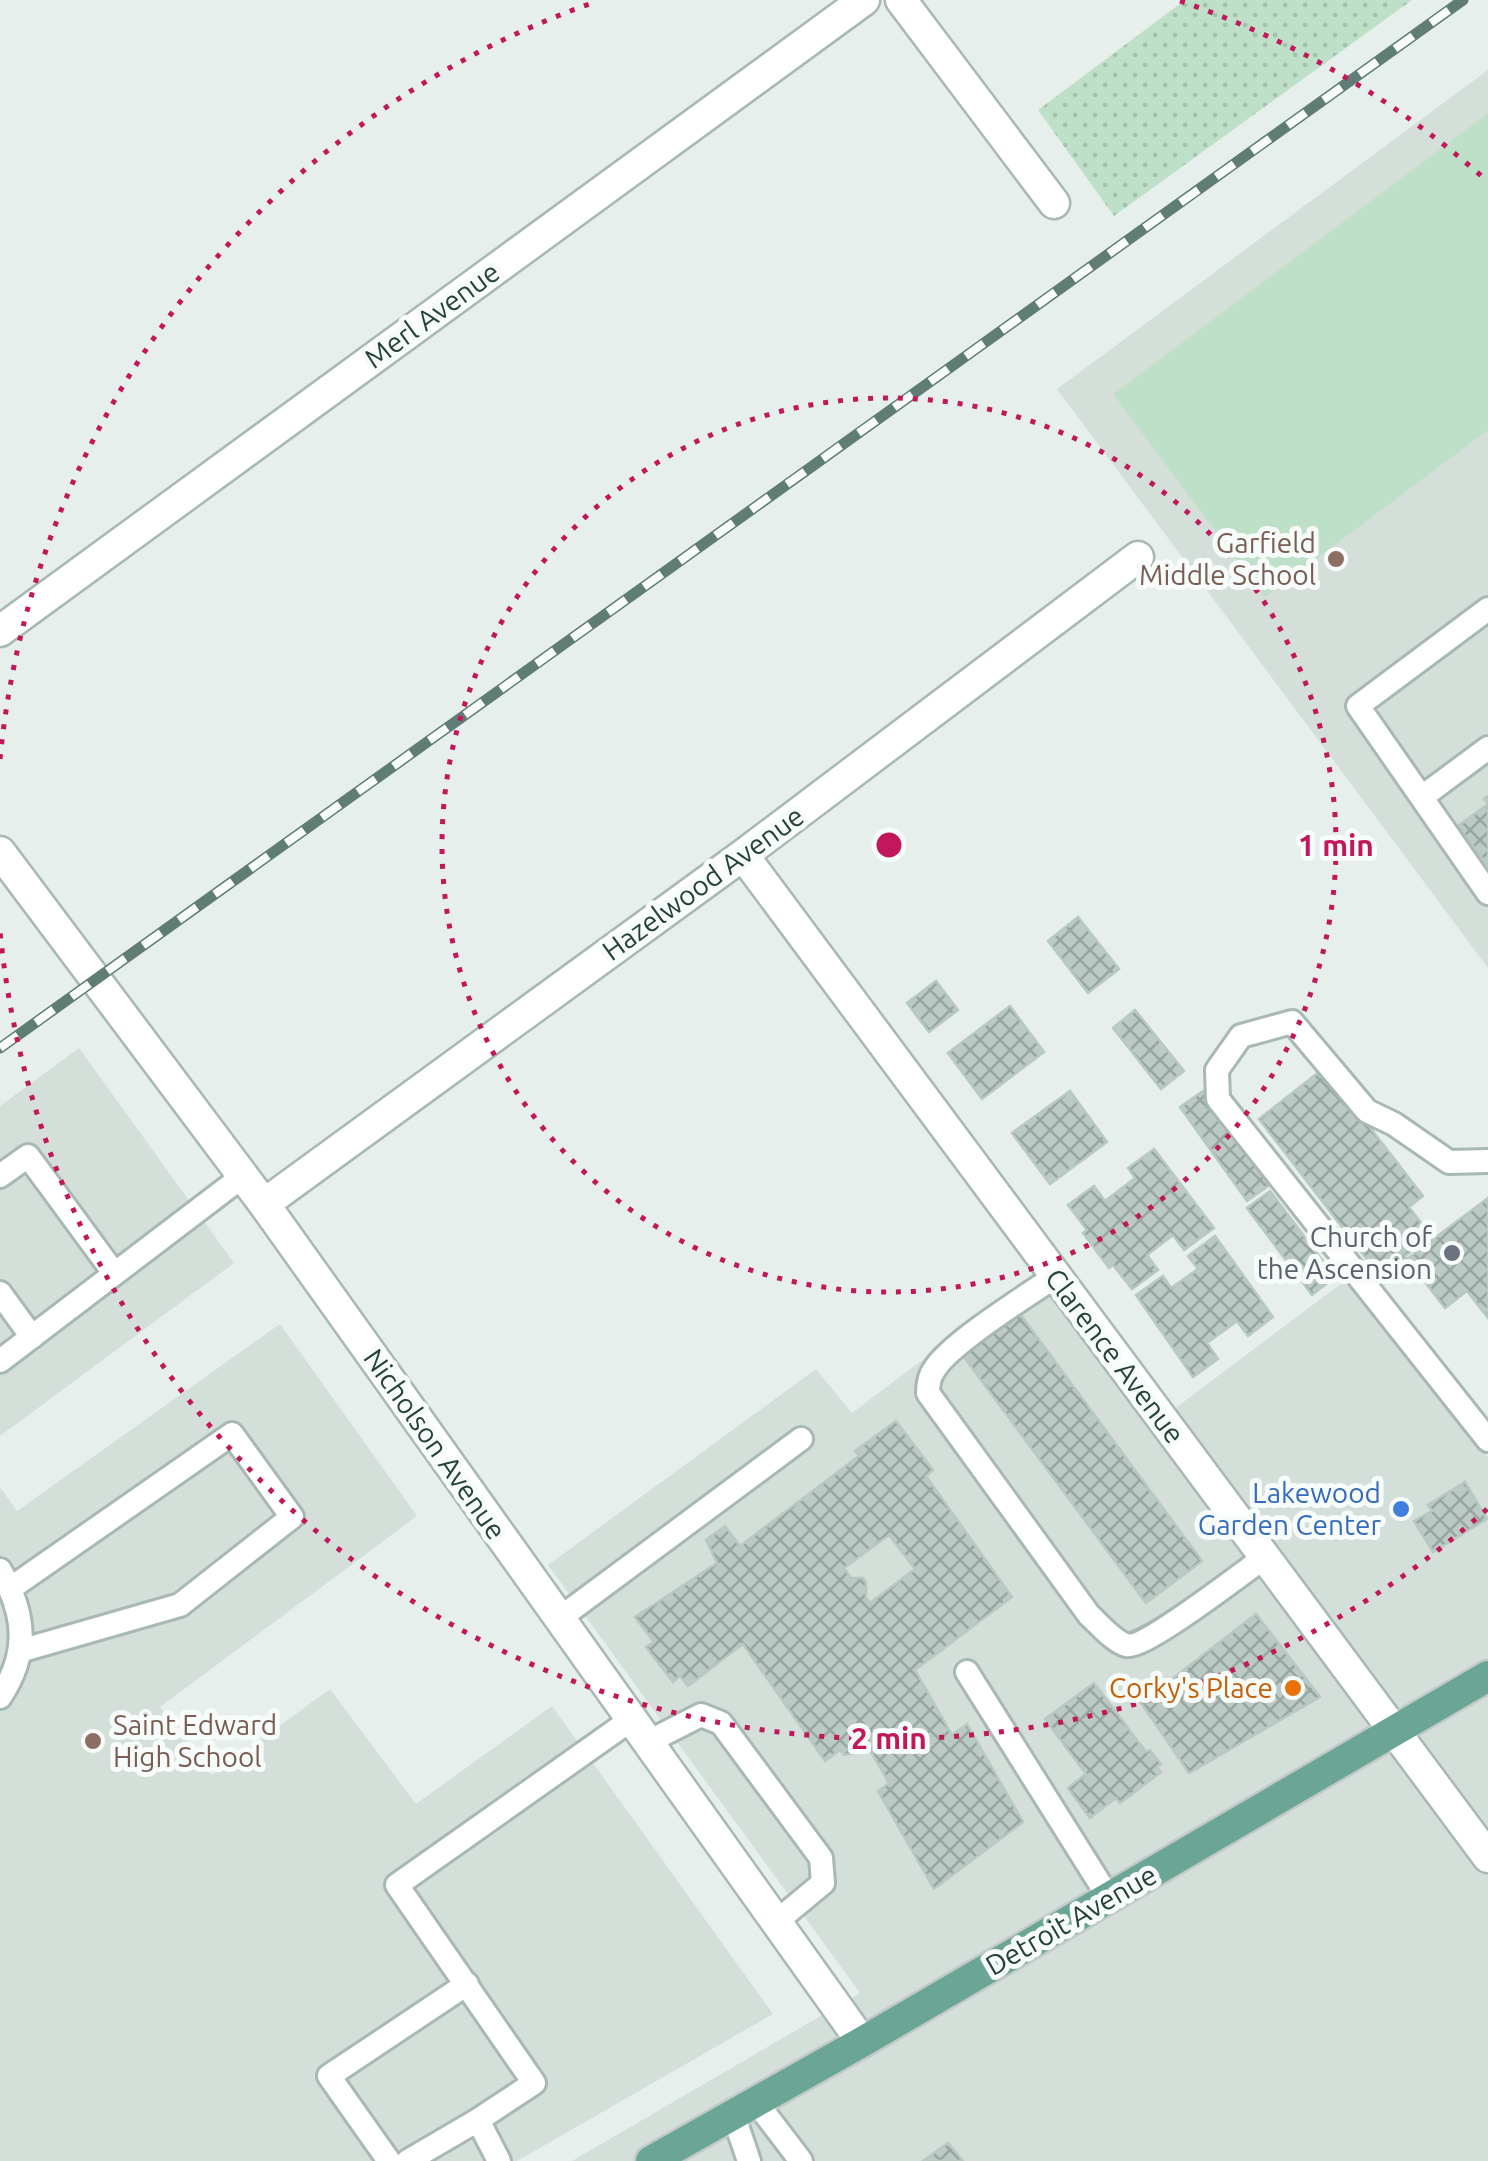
<svg xmlns="http://www.w3.org/2000/svg" width="1488" height="2161" font-family="Ubuntu,sans-serif">
	<defs>
		<pattern id="grass-dots" width="8" height="8" patternUnits="userSpaceOnUse" patternTransform="scale(2.5)"><rect width="8" height="8" fill="#bfe0c8"/><path d="M2 2h.1M6 6h.1" fill="none" stroke="#a4c1ad" stroke-width="1.8" stroke-linecap="round"/></pattern>
		<pattern id="building-cross-hatch" width="8" height="8" patternUnits="userSpaceOnUse" patternTransform="scale(2.5)"><rect width="8" height="8" fill="#bbcac4"/><path d="M0 0l8 8M0 8l8-8" fill="none" stroke="#98a6a0"/></pattern>
	</defs>
	<rect width="100%" height="100%" fill="#e6efeb"/>
	<path fill="#d4dfda" d="M 1488,70 L 1488,968 L 1057,389 Z
		M 79,1048 L 234,1263 L 0,1436 L 0,1106 Z
		M 1059,1257 L 1173,1410 L 1350,1277 L 1488,1457 L 1488,2161 L 572,2161 L 860,1993 L 548,1565 L 816,1369 L 852,1413 Z
		M 280,1324 L 417,1516 L 160,1707 L 212,1775 L 330,1689 L 416,1804 L 552,1706 L 773,2014 L 517,2161 L 0,2161 L 0,1487 L 17,1511 Z"/>
	<path fill="url(#grass-dots)" d="M 1185,0 L 1412,0 L 1114,216 L 1038,110 Z"/>
	<path fill="#bfe0c8" d="M 1488,113 L 1488,430 L 1265,597 L 1113,394 Z"/>
	<path fill="url(#building-cross-hatch)" stroke="#b8c9c2" stroke-width="2.5" fill-rule="evenodd" d="M 1488,796 L 1488,866 L 1458,826 L 1488,804 L 1484,799 Z
		M 1078,917 L 1119,969 L 1088,993 L 1048,941 Z
		M 936,981 L 958,1010 L 929,1032 L 907,1003 Z
		M 1010,1006 L 1044,1052 L 982,1099 L 948,1053 Z
		M 1135,1010 L 1184,1071 L 1161,1089 L 1113,1028 Z
		M 1324,1068 L 1423,1196 L 1409,1207 L 1431,1236 L 1405,1256 L 1411,1264 L 1385,1283 L 1259,1119 Z
		M 1070,1091 L 1107,1142 L 1050,1184 L 1012,1133 Z
		M 1203,1091 L 1271,1184 L 1247,1201 L 1180,1107 Z
		M 1154,1149 L 1214,1228 L 1184,1250 L 1173,1235 L 1147,1255 L 1158,1270 L 1132,1289 L 1113,1265 L 1109,1268 L 1083,1233 L 1087,1230 L 1068,1205 L 1094,1186 L 1105,1201 L 1135,1178 L 1128,1168 Z
		M 1270,1191 L 1335,1277 L 1312,1295 L 1247,1208 Z
		M 1488,1198 L 1488,1318 L 1467,1291 L 1445,1308 L 1407,1259 Z
		M 1215,1236 L 1273,1317 L 1248,1336 L 1237,1321 L 1207,1343 L 1218,1359 L 1193,1377 L 1136,1295 L 1163,1276 L 1171,1288 L 1198,1269 L 1188,1256 Z
		M 1015,1307 L 1202,1561 L 1146,1603 L 958,1349 Z
		M 896,1421 L 933,1470 L 926,1476 L 1012,1597 L 915,1670 L 952,1735 L 967,1724 L 1023,1822 L 934,1889 L 878,1791 L 889,1783 L 870,1750 L 844,1755 L 840,1750 L 825,1761 L 743,1644 L 688,1686 L 680,1676 L 673,1682 L 646,1647 L 654,1642 L 635,1617 L 717,1563 L 706,1540 L 725,1526 L 740,1546 L 859,1456 L 855,1451 ZM 889,1535 L 915,1569 L 870,1603 L 866,1598 L 866,1583 L 863,1578 L 851,1578 L 844,1568 Z
		M 1465,1482 L 1487,1519 L 1433,1552 L 1414,1521 L 1432,1511 L 1428,1505 Z
		M 1256,1614 L 1320,1697 L 1189,1773 L 1141,1703 Z
		M 1094,1683 L 1146,1752 L 1150,1750 L 1161,1764 L 1157,1767 L 1161,1772 L 1120,1803 L 1116,1798 L 1090,1818 L 1068,1788 L 1086,1774 L 1045,1719 Z
		M 948,2143 L 963,2161 L 923,2161 Z"/>
	<g fill="none" stroke-linecap="round" stroke-linejoin="round">
		<g stroke="#a8b8b2" stroke-width="28">
			<path id="service" d="M 1488,609 L 1358,706 L 1488,893
				M 1422,797 L 1488,748
				M 1488,1161 L 1449,1162 L 1394,1124 L 1367,1111 L 1292,1022 L 1241,1036 L 1217,1070 L 1218,1099 L 1488,1440
				M 0,1176 L 28,1156 L 114,1273
				M 1056,1276 C 1028,1295 949,1344 934,1370 C 929,1377 928,1384 928,1393 L 1089,1615 C 1099,1624 1113,1641 1126,1645 C 1144,1650 1245,1571 1265,1557
				M 0,1293 L 32,1337
				M 0,1361 L 243,1176
				M 0,1570 C 26,1614 29,1654 0,1697
				M 11,1588 L 232,1434 L 292,1517 L 180,1605 L 23,1650
				M 560,1618 L 801,1439
				M 967,1672 L 1109,1898
				M 648,1742 L 701,1715 L 721,1723 L 821,1858 L 823,1883 L 776,1922
				M 756,2102 L 801,2161
				M 733,2114 L 749,2161
				M 389,2161 L 329,2076 L 467,1984
				M 408,2161 L 478,2120
				M 499,2161 L 478,2120 L 534,2083 L 397,1885 L 632,1719"/>
		</g>
		<g stroke="#a8b8b2" stroke-width="35">
			<path id="minor" d="M 901,0 L 1054,203
				M 0,631 L 864,0
				M 0,852 L 264,1204 L 862,2042
				M 743,855 L 1488,1857
				M 264,1204 L 743,855 L 1138,557"/>
		</g>
		<g stroke="#c2cac8" stroke-width="35">
			<path id="primary" d="M 651,2161 L 862,2042 L 1488,1676"/>
		</g>
		<use href="#service" stroke="#fff" stroke-width="22"/>
		<use href="#minor" stroke="#fff" stroke-width="30"/>
		<use href="#primary" stroke="#6aa596" stroke-width="30"/>
		<g stroke="#5f7d75" stroke-width="11">
			<path id="rail" d="M 0,1048 L 1463,0"/>
		</g>
		<use href="#rail" stroke="#f7fbf9" stroke-width="8" stroke-dasharray="22" stroke-linecap="butt"/>
	</g>
	<g fill="none" stroke="#c2185b" stroke-width="5" stroke-dasharray="5 10">
		<circle cx="889" cy="845" r="447"/>
		<path d="M1487 1509A893 893 0 0 1 0 931M0 759A893 893 0 0 1 598 1M1180 1A893 893 0 0 1 1487 181"/>
	</g>
	<g fill="#8d6e63" stroke="#f7fbf9" stroke-width="4">
		<circle cx="1336" cy="559" r="10"/>
		<circle cx="93" cy="1741" r="10"/>
	</g>
	<circle fill="#6b7280" stroke="#f7fbf9" stroke-width="4" cx="1452" cy="1253" r="10"/>
	<circle fill="#3f7fe0" stroke="#f7fbf9" stroke-width="4" cx="1401" cy="1509" r="10"/>
	<circle fill="#e8710a" stroke="#f7fbf9" stroke-width="4" cx="1293" cy="1688" r="10"/>
	<g text-anchor="middle" stroke-width="10" stroke-linejoin="round" paint-order="stroke">
		<g font-size="28" fill="#24423a" stroke="#f7fbf9">
			<text transform="translate(432 315) rotate(-36)" y="10">Merl Avenue</text>
			<text transform="translate(703 883) rotate(-36)" y="10">Hazelwood Avenue</text>
			<text transform="translate(1115 1356) rotate(53)" y="10">Clarence Avenue</text>
			<text transform="translate(435 1444) rotate(55)" y="10">Nicholson Avenue</text>
			<text transform="translate(1071 1920) rotate(-30)" y="10">Detroit Avenue</text>
		</g>
		<g font-size="28" fill="#785e54" stroke="#f7fbf9" text-anchor="end">
			<text x="1316" y="553">Garfield<tspan x="1316" dy="32">Middle School</tspan></text>
			<text x="113" y="1735" text-anchor="start">Saint Edward<tspan x="113" dy="32">High School</tspan></text>
		</g>
		<g font-size="28" fill="#5b616d" stroke="#f7fbf9" text-anchor="end">
			<text x="1432" y="1247">Church of<tspan x="1432" dy="32">the Ascension</tspan></text>
		</g>
		<g font-size="28" fill="#366cbe" stroke="#f7fbf9" text-anchor="end">
			<text x="1381" y="1503">Lakewood<tspan x="1381" dy="32">Garden Center</tspan></text>
		</g>
		<g font-size="28" fill="#c56008" stroke="#f7fbf9" text-anchor="end">
			<text x="1273" y="1698">Corky's Place</text>
		</g>
	</g>
	<circle cx="889" cy="845" r="15" fill="#c2185b" stroke="#f7fbf9" stroke-width="5"/>
	<g font-size="30" text-anchor="middle" font-weight="bold" fill="#c2185b" stroke="#f7fbf9" stroke-width="10" stroke-linejoin="round" paint-order="stroke">
		<text x="1336" y="856">1 min</text>
		<text x="889" y="1749">2 min</text>
	</g>
</svg>
